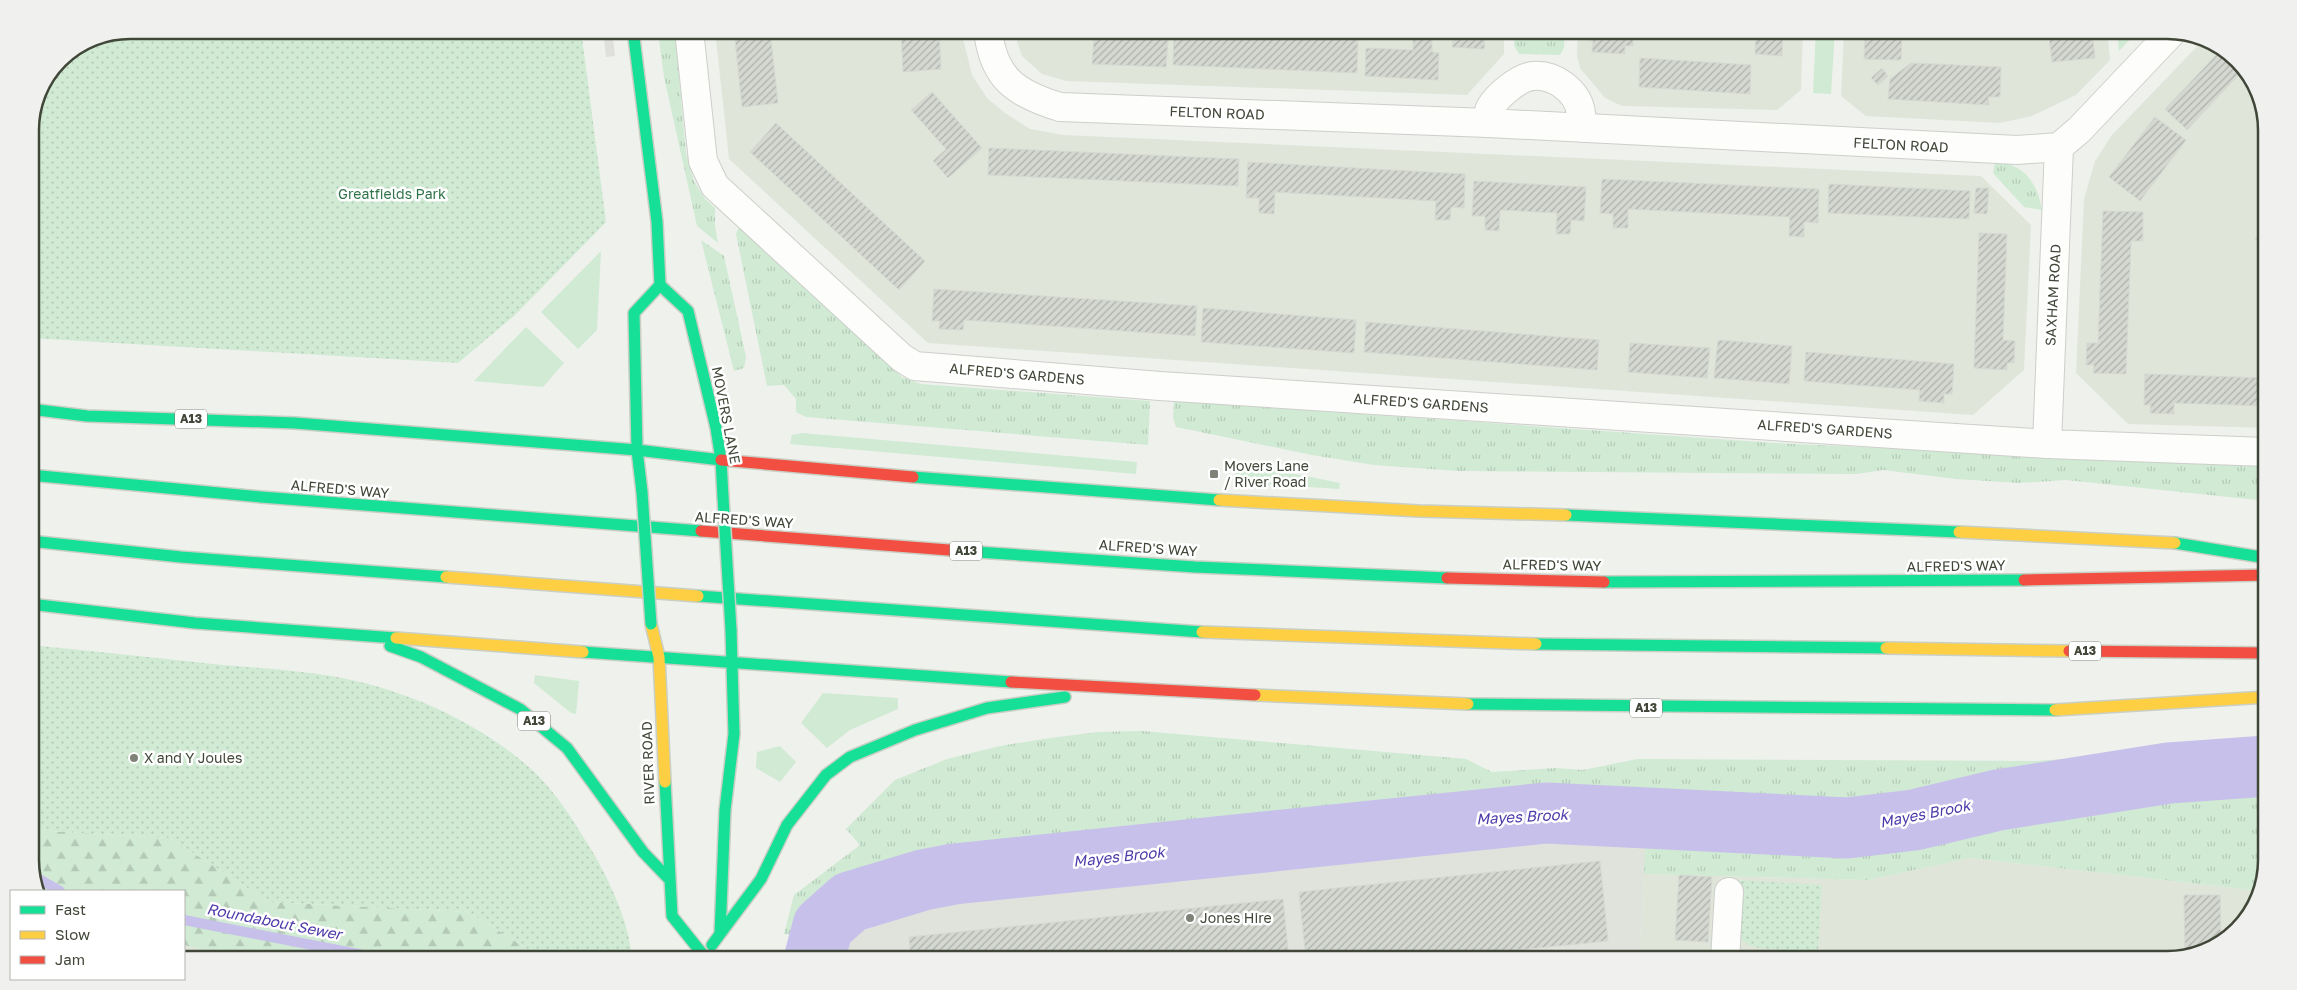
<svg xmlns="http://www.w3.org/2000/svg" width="2297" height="990" font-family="'Golos Text',sans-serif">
	<defs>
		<pattern id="grass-tufts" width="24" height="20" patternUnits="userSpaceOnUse" patternTransform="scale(1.25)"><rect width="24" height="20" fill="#d0ead4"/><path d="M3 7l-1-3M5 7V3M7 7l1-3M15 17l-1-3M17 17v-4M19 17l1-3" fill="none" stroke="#b4cab7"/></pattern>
		<pattern id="forest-firs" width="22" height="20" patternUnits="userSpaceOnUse" patternTransform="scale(1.25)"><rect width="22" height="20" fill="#d0ead4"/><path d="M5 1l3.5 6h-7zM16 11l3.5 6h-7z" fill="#b4cab7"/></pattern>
		<pattern id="park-dots" width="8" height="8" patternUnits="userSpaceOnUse" patternTransform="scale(1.25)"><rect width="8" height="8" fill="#d0ead4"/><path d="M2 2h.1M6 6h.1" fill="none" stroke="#b4cab7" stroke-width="1.8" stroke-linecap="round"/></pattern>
		<pattern id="building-hatch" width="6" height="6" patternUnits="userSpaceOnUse" patternTransform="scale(1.25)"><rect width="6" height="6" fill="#d5d8d1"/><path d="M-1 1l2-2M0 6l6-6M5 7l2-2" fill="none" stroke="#aeb1ab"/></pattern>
	</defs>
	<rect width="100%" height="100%" fill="#eff1ec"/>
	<path fill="#e0e5da" d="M 715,30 L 961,30 L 972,75 L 987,98 L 1005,113 L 1030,129 L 1064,135 L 1981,176 L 2031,225 L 2024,370 L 1973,415 L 928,343 L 729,159 Z
		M 1016,30 L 1504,30 L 1504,54 L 1467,95 L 1066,81 L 1042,74 L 1022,56 L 1017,42 Z
		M 1578,30 L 1803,30 L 1801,90 L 1777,110 L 1622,106 L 1605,98 L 1580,68 L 1577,56 Z
		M 1844,30 L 2107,30 L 2110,60 L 2076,95 L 2032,116 L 2000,123 L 1866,116 L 1841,96 Z
		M 2205,38 L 2247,69 L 2267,124 L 2267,428 L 2128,424 L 2076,373 L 2084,199 L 2095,161 L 2112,135 Z
		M 1970,858 L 2261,891 L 2259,898 L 2223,943 L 2167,960 L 1639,960 L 1644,874 L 1868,880 Z
		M 184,945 L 248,960 L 184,960 Z"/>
	<path fill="#e0e3dc" d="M 1511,840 L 1646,845 L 1639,960 L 829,960 L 837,936 L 858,920 L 954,900 Z"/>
	<path fill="url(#grass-tufts)" d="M 1515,30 L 1565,30 L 1564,48 L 1560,55 L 1519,54 L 1514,45 Z
		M 658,32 L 675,32 L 686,153 L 694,181 L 705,199 L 715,208 L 715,225 L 718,243 L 697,226 L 664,77 Z
		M 1995,161 C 2024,165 2037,181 2042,210 L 2024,207 L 1993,173 Z
		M 739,227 L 902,377 L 921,384 L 1150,401 L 1148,445 L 806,417 L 796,412 L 796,399 L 784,385 L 767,386 L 736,234 Z
		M 701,240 L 724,256 L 746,357 L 744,368 L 734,371 Z
		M 1174,401 L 1775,443 L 2267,466 L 2267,501 L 2066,480 L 2019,483 L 1956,479 L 1883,470 L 1857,474 L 1458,471 L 1374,465 L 1312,455 L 1176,427 L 1173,418 Z
		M 1142,731 L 1466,759 L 1492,772 L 1556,768 L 1583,770 L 1637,759 L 2036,761 L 2267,744 L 2267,860 L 2261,891 L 1970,858 L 1868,880 L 1644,874 L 1645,845 L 1511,840 L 954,900 L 858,920 L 855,889 L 822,905 L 802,936 L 784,934 L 794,895 L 860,845 L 846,829 L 895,780 L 947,759 L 1000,746 L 1050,738 L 1098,732 Z"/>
	<path fill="url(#forest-firs)" d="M 30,830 L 170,838 L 269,902 L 469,912 L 545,960 L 248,960 L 184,945 L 184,891 L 39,891 L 30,867 Z"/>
	<path fill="url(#park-dots)" d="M 130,30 L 581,30 L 606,222 L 514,316 L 458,363 L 30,338 L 30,124 L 38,91 L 59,59 L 92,38 Z
		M 30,645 C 94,651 158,658 222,665 C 258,668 295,670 331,676 C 403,688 477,721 531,769 C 551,787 568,812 582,835 C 604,868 630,920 632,960 L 545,960 L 469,912 L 269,902 L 170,838 L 30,830 Z
		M 1738,880 L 1822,885 L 1818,952 L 1759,948 C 1725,942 1736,905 1738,880 Z"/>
	<path fill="#d0ead4" d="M 1816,30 L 1835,30 L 1831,94 L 1813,93 Z
		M 2117,30 L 2139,30 L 2119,51 Z
		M 601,251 L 597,330 L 578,349 L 541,312 Z
		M 526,327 L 564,363 L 543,387 L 474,381 Z
		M 802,433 L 1137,462 L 1136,474 L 790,444 L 792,435 Z
		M 1235,469 L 1281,471 L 1340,483 L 1339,489 L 1233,482 Z
		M 535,675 L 579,681 L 576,714 L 571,713 L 534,683 Z
		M 823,693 L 898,698 L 898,709 L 850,730 L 827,748 L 801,723 Z
		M 780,746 L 796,762 L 780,782 L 756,768 L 757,752 Z"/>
	<path fill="#dfe0dc" d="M 603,30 L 612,30 L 615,56 L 606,57 Z"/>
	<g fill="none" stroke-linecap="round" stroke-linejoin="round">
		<path stroke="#c7c0eb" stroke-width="10" d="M 34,876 L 60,891
			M 184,920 L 389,960"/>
		<path stroke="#c7c0eb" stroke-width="61" d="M 814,960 L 823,926 L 850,902 L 923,880 L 954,874 L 1546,813 L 1847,828 L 1914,820 L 1998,800 L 2169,773 L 2267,766"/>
	</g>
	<path fill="url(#building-hatch)" stroke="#d6d9d2" d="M 734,30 L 770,30 L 778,103 L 742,107 Z
		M 901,30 L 939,30 L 941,69 L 903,72 Z
		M 1033,30 L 1071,30 L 1071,31 L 1033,34 Z
		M 1100,30 L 1126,30 L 1125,38 L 1168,40 L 1166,67 L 1092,64 L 1094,36 L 1100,36 Z
		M 1174,30 L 1358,39 L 1357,73 L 1173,65 Z
		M 1445,30 L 1489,30 L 1489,36 L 1485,36 L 1484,49 L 1452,47 L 1453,39 L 1445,38 Z
		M 1589,30 L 1633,30 L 1633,46 L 1625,46 L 1625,54 L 1592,52 L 1593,41 L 1589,41 Z
		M 1756,30 L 1783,30 L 1782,56 L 1755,54 Z
		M 1865,30 L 1915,30 L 1915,33 Z
		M 2048,30 L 2092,30 L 2095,58 L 2052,62 Z
		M 1865,32 L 1902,33 L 1901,60 L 1864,59 Z
		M 1413,36 L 1432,37 L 1432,52 L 1439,53 L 1438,80 L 1365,76 L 1366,48 L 1413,50 Z
		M 2221,50 L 2245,68 L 2187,130 L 2165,109 Z
		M 1640,58 L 1751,65 L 1750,94 L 1639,87 Z
		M 1911,63 L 2001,67 L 2000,97 L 1988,97 L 1989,105 L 1888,99 L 1890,79 Z
		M 1882,68 L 1888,76 L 1878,85 L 1871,78 Z
		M 932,92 L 982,148 L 948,178 L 933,161 L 946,149 L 911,110 Z
		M 2155,117 L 2186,140 L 2140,201 L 2109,177 Z
		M 776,123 L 925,261 L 899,290 L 750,152 Z
		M 989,148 L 1239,159 L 1238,186 L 988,175 Z
		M 1248,162 L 1465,174 L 1464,208 L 1451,207 L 1450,220 L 1435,220 L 1436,201 L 1275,192 L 1274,214 L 1259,213 L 1259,198 L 1246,198 Z
		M 1602,179 L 1819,189 L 1818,223 L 1804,222 L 1804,237 L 1789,236 L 1790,217 L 1628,209 L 1628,228 L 1613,228 L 1613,214 L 1600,213 Z
		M 1474,181 L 1586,187 L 1584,221 L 1571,220 L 1570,234 L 1556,234 L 1557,213 L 1500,210 L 1499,231 L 1485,230 L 1485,216 L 1472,216 Z
		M 1829,184 L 1970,191 L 1969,219 L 1828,213 Z
		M 1976,188 L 1989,188 L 1987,214 L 1974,213 Z
		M 2103,211 L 2143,212 L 2143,241 L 2131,241 L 2126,374 L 2093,373 L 2094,365 L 2086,365 L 2087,343 L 2098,343 Z
		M 2267,227 L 2267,251 L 2255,239 Z
		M 1979,233 L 2007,234 L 2003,340 L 2015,341 L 2014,363 L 2007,363 L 2007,370 L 1974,368 Z
		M 934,289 L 1197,306 L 1195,336 L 964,320 L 963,330 L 939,329 L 940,321 L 932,321 Z
		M 1203,308 L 1356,320 L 1354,353 L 1201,342 Z
		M 1366,322 L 1599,340 L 1597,370 L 1364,352 Z
		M 1718,340 L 1792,346 L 1789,384 L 1714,378 Z
		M 1630,343 L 1710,348 L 1707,378 L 1628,372 Z
		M 1806,352 L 1954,364 L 1952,394 L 1944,394 L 1944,403 L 1919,401 L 1920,390 L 1804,381 Z
		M 2145,374 L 2267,378 L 2267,406 L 2174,403 L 2174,414 L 2150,413 L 2151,405 L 2144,405 Z
		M 1600,861 L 1608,941 L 1418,960 L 1306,960 L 1299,892 Z
		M 1679,875 L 1712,877 L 1708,942 L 1675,940 Z
		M 2184,895 L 2220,895 L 2221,944 L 2185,955 Z
		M 1283,899 L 1289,960 L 911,960 L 909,937 Z
		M 1672,951 L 1705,953 L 1704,960 L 1672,960 Z"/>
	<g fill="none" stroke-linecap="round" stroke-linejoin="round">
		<g stroke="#cdcfca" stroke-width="30">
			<path id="street" d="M 689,30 L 703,161 L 715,186 L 902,358 L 915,366 L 1160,386 L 2047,444 L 2267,452
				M 988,30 C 993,79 1017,94 1060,107 L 1488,123 L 2017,150 L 2059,147 L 2079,130 L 2173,31
				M 1488,123 C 1488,118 1488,112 1490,108 C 1497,96 1519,77 1533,76 C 1554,74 1578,91 1581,113 C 1582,118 1581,124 1581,128
				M 2047,444 L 2059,147
				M 1725,960 L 1729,892"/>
		</g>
		<g stroke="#cacfc4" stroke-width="14">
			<path id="fast" d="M 633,30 L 657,222 L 660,285 L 688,311 L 716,428 L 721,460 L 723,497
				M 30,409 L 87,416 L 295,423 L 637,450 L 721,460
				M 30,475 L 261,497 L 701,531
				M 913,477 L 1219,500
				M 642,492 L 637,450 L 634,313 L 660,285
				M 1566,515 L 1959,532
				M 30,541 L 181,557 L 446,577
				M 2175,543 L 2267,558
				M 962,551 L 1195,567 L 1447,578
				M 1604,582 L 2024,580
				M 698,596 L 1202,632
				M 30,604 L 195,623 L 396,638
				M 1536,644 L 1886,648
				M 390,646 L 421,657 L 520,709 L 567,748 L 643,852 L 668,878
				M 583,652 L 1011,682
				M 1468,704 L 2055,710
				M 665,782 L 672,916 L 704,956
				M 720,934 L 761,879 L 787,825 L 826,775 L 850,757 L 915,730 L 987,708 L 1065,697
				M 712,945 L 720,934 L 725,810 L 734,734 L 731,630"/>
		</g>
		<g stroke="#cacfc4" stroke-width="14">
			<path id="slow" d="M 1219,500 L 1419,511 L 1566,515
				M 1959,532 L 2175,543
				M 446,577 L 698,596
				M 651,624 L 659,657 L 665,782
				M 1202,632 L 1536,644
				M 396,638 L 583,652
				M 1886,648 L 2069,651
				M 1255,695 L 1468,704
				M 2055,710 L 2267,697"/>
		</g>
		<g stroke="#cacfc4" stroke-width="14">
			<path id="jam" d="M 721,460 L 913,477
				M 701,531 L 962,551
				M 1447,578 L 1604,582
				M 2024,580 L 2267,575
				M 2069,651 L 2267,653
				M 1011,682 L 1255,695"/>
		</g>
		<use href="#street" stroke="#fdfdfc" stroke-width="28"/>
		<use href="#fast" stroke="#16e098" stroke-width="11"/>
		<use href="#slow" stroke="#ffcf43" stroke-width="11"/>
		<use href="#jam" stroke="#f24e42" stroke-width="11"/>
		<g stroke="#cacfc4" stroke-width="14" stroke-linecap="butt">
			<path id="fast-bridge" d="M 642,492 L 651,624
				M 723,497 L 731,630"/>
		</g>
		<use href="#fast-bridge" stroke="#16e098" stroke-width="11"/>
	</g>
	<g fill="#7e8277" stroke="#fff" stroke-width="2">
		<rect x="1209" y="469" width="10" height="10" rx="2.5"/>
		<circle cx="134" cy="758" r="5"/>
		<circle cx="1190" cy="918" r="5"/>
	</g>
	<g text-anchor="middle" stroke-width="5" stroke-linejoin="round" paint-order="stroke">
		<g fill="#fff" stroke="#7a7e74" stroke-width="1">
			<rect x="175" y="409.5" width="32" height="19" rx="4"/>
			<rect x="950" y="541.5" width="32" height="19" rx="4"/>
			<rect x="2069" y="641.5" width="32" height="19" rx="4"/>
			<rect x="1630" y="698.5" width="32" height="19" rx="4"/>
			<rect x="518" y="711.5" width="32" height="19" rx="4"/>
		</g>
		<g font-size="12" font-weight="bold" fill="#414738">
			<text x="191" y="423">A13</text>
			<text x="966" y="555">A13</text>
			<text x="2085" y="655">A13</text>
			<text x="1646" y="712">A13</text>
			<text x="534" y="725">A13</text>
		</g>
		<g font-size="14" fill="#414738" stroke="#fff">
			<text transform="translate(1217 113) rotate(2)" y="5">FELTON ROAD</text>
			<text transform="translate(1901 145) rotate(3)" y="5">FELTON ROAD</text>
			<text transform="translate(2053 295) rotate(-87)" y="5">SAXHAM ROAD</text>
			<text transform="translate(1017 374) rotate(5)" y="5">ALFRED'S GARDENS</text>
			<text transform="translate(1421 403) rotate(4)" y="5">ALFRED'S GARDENS</text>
			<text transform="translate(726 415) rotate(79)" y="5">MOVERS LANE</text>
			<text transform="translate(1825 429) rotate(4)" y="5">ALFRED'S GARDENS</text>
			<text transform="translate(340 489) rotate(5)" y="5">ALFRED'S WAY</text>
			<text transform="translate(744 520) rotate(4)" y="5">ALFRED'S WAY</text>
			<text transform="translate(1148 548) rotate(4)" y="5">ALFRED'S WAY</text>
			<text transform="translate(1552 565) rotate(1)" y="5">ALFRED'S WAY</text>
			<text transform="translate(1956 566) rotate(-1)" y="5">ALFRED'S WAY</text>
			<text transform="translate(648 763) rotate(-92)" y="5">RIVER ROAD</text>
		</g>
		<g font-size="14" fill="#30744a" stroke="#fff">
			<text x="392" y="199">Greatfields Park</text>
		</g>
		<g font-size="14" fill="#414738" stroke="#fff" text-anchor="start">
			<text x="1224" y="471">Movers Lane<tspan x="1224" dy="16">/ River Road</tspan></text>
			<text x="144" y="763">X and Y Joules</text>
			<text x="1200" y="923">Jones Hire</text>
		</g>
		<g font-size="15" font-style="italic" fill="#4e3aaa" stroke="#fff">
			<text transform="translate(1925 814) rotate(-11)" y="5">Mayes Brook</text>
			<text transform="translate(1522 817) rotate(-3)" y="5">Mayes Brook</text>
			<text transform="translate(1119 857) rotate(-6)" y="5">Mayes Brook</text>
			<text transform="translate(274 922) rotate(11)" y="5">Roundabout Sewer</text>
		</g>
	</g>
	<path d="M0 0H2297V990H0ZM130 39H2167A91 91 0 0 1 2258 130V860A91 91 0 0 1 2167 951H130A91 91 0 0 1 39 860V130A91 91 0 0 1 130 39Z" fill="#f0f0ef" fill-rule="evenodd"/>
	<path fill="none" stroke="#414738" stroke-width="2.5" d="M130 39H2167A91 91 0 0 1 2258 130V860A91 91 0 0 1 2167 951H130A91 91 0 0 1 39 860V130A91 91 0 0 1 130 39Z"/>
	<rect x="10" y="890" width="175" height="90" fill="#ffffff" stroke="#b3b5af"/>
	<rect x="20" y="906" width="25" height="8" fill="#16e098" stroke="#b3b5af"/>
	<text x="55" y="915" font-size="15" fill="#414738">Fast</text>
	<rect x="20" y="931" width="25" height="8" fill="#ffcf43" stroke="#b3b5af"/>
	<text x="55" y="940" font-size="15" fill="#414738">Slow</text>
	<rect x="20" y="956" width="25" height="8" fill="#f24e42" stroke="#b3b5af"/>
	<text x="55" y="965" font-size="15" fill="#414738">Jam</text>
</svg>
